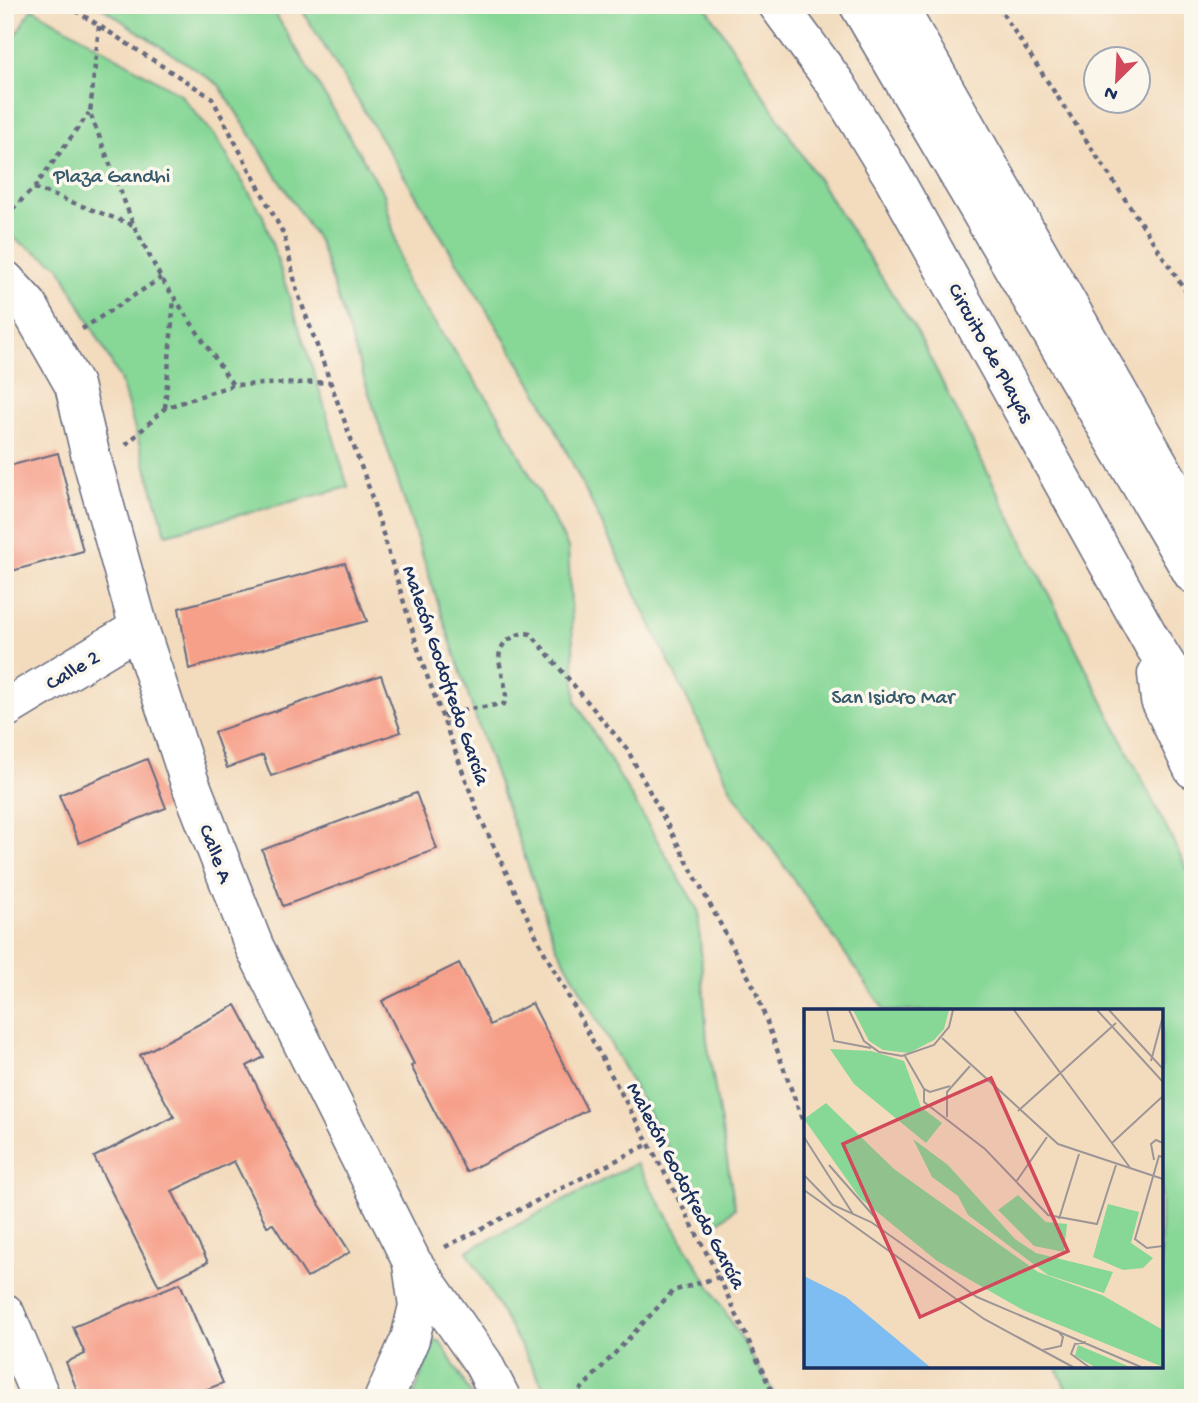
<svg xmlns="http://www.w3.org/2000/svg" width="1198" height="1403" font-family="'Gochi Hand',sans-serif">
	<rect width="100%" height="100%" fill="#fbf7ec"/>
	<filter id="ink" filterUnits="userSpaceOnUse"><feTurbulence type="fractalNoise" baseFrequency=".0143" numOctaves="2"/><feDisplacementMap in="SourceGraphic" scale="14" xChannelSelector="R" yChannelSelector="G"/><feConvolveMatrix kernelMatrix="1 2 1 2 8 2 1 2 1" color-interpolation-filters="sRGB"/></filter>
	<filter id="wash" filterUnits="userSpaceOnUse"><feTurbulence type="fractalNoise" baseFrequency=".00686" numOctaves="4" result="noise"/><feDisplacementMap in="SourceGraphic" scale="28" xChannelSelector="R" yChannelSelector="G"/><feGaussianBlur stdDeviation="1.57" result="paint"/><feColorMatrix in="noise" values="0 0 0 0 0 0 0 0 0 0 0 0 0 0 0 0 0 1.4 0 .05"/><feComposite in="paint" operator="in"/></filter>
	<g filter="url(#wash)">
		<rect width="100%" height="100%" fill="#f3dbbd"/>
		<path fill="#87d797" stroke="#51837a" stroke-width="2" d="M 98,5 L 270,5 L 384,194 L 406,282 L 497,412 L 568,547 L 576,702 L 698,910 L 707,1041 L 735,1208 L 712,1228 L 556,945 L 482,737 L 320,244 L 219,85 Z
			M 299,5 L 705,5 L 917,332 L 1193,881 L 1193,1398 L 1070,1398 L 1056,1366 L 1161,1366 L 1161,1011 L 885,1011 L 732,791 L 540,397 Z
			M 32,8 L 180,94 L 216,137 L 263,216 L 322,398 L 348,487 L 166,534 L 120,379 L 59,266 L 5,233 L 5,53 Z
			M 636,1163 L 772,1390 L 775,1398 L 550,1398 L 467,1251 Z
			M 434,1341 L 440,1341 L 473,1398 L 413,1398 Z"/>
		<g id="blocks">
			<path fill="#f69f89" d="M 58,453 L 83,551 L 5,573 L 5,467 Z
				M 345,563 L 367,621 L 189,669 L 179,608 Z
				M 381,675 L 401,732 L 271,776 L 263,755 L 227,768 L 214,732 Z
				M 147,759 L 166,808 L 79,843 L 59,795 Z
				M 416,793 L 437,849 L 283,906 L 262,850 Z
				M 459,963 L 490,1025 L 532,1003 L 587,1110 L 466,1172 L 411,1066 L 414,1064 L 382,1001 Z
				M 236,1005 L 264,1057 L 247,1066 L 305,1182 L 350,1252 L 307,1278 L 273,1224 L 267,1226 L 234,1161 L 172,1191 L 208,1262 L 159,1286 L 94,1157 L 174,1117 L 140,1055 Z
				M 180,1283 L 223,1383 L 185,1398 L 80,1398 L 66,1362 L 85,1354 L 73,1327 Z"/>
		</g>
	</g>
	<g filter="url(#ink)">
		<use href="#blocks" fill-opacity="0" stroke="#676b7f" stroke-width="2"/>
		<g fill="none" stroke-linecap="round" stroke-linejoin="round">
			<g stroke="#676b7f" stroke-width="41">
				<path id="street" d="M 5,280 L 28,305 L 74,385 L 90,453 L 139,628 L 189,780 L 254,946 L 412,1262 L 483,1363 L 501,1398
					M 5,709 L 139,628
					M 5,1313 L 41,1398
					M 384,1398 L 410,1339 L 418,1306 L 412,1264"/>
			</g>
			<g stroke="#676b7f" stroke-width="41">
				<path id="highway" d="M 778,5 L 836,84 L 893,177 L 1153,644 L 1193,707
					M 859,5 L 1193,574
					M 897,5 L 1179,499
					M 1157,674 L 1160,700 L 1193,769"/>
			</g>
			<path stroke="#676b7f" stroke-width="4.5" stroke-dasharray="5 5" stroke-linecap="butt" d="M 67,5 L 212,98 L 284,235 L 297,291 L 369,488 L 423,665 L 479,815 L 542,948 L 668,1179 L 719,1277 L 775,1398
				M 997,5 L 1193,302
				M 99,26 L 90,113 L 134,226 L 161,278 L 233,385
				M 34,188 L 133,225
				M 5,216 L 34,188 L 89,113
				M 82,329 L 161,278
				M 165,408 L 174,298
				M 126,445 L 165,408 L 233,385 L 330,382
				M 443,717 L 462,710 L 504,704 C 513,684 485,654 510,639 C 518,634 522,632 531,634 L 627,749 L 755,989 L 806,1130
				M 445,1247 L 649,1144
				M 573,1398 L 673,1291 L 719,1277"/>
			<use href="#street" stroke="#fff" stroke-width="38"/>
			<use href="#highway" stroke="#fff" stroke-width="38"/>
		</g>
	</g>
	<g text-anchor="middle" stroke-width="7" stroke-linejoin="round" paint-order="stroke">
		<g font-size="21" fill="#36596c" stroke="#fbf7ec">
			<text x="112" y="182">Plaza Gandhi</text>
			<text x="893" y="703">San Isidro Mar</text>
		</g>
		<g font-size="21" fill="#1b2f5e" stroke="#fbf7ec">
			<text transform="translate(992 352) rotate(61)" y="7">Circuito de Playas</text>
			<text transform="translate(72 669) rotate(-31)" y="7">Calle 2</text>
			<text transform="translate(447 675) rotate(71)" y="7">Malecón Godofredo García</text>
			<text transform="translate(217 853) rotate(69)" y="7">Calle A</text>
			<text transform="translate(687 1185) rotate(62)" y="7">Malecón Godofredo García</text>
		</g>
	</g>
	<g transform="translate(804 1009)">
		<rect width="359" height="359" fill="#f3dbbd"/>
		<path d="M 49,1 L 145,1 L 140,20 L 130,31 L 105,44 L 79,41 L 65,32 ZM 26,40 L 67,42 L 100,52 L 117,98 L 138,114 L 122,134 L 50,75 ZM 22,94 L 90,160 L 234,263 L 298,286 L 359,321 L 359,358 L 219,301 L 133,252 L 56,189 L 0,110 ZM 109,130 L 144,156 L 211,230 L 232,244 L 309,263 L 300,284 L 244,266 L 164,206 L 154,187 L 128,168 ZM 214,186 L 242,213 L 263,215 L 260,243 L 230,237 L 194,201 ZM 304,195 L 335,203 L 327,234 L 349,249 L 339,259 L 319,261 L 289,248 ZM 274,336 L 326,358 L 291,358 L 271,347 Z" fill="#87d797"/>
		<path d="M 0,267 L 42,288 L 126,358 L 0,358 Z" fill="#7ebdf2"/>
		<path fill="none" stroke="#9d9697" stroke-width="2" d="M 23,1 L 30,32 L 67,39M 45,1 L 60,32 L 75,43 L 98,47 L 130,36 L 145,18 L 149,1M 210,1 L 327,160M 293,1 L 359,73M 305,1 L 359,60M 138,29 L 254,135 L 359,170M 101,47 L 120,80 L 120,93 L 181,140 L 244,206 L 293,215 L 312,156M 347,52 L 359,7M 120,80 L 126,83 L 146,77M 214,102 L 312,14M 143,108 L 143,83 L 166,57M 0,128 L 49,205M 308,134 L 359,87M 359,148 L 355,147 L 331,230 L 343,239 L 359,237M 350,151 L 347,135 L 352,131 L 359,134M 25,156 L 75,213M 0,166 L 29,196 L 67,213 L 173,288 L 337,358M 212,173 L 243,128M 0,181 L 180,310 L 269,358M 255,210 L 275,145M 282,333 L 271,335 L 267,345 L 285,358M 239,341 L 257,337 L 259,328 L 254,322"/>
		<path fill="#d1495b" fill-opacity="0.15" stroke="#d1495b" stroke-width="3.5" d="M 187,69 L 264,242 L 116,308 L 39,135 Z"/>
		<rect width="359" height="359" fill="none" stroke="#1b2f5e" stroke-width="3.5"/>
	</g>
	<rect width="1198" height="1403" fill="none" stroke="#fbf7ec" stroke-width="28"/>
	<g transform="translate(1117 80) rotate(204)"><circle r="33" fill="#fbf7ec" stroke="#a1a7b3" stroke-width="2"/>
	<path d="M0-5L12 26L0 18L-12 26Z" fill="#d1495b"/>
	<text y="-10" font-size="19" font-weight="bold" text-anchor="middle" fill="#1b2f5e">N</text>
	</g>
</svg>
